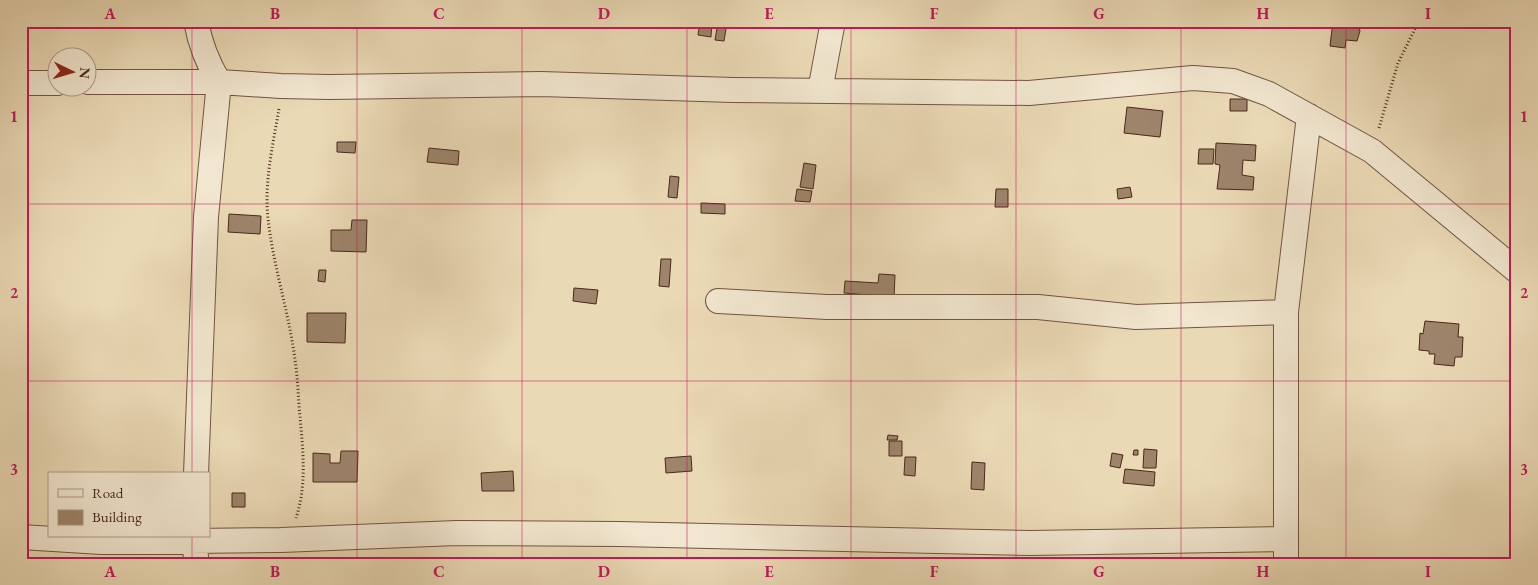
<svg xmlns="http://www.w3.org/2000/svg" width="1538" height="585" font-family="'EB Garamond',serif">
	<rect width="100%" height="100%" fill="#ead9b5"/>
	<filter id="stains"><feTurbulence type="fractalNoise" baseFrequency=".004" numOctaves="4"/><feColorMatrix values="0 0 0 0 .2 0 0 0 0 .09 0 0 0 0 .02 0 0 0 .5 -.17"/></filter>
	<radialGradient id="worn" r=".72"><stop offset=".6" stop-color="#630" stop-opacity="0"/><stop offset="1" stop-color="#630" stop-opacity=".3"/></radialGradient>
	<path fill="#9d846b" stroke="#4a281a" d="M 700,21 L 712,21 L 711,37 L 698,35 Z
		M 1333,21 L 1357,21 L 1360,31 L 1357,41 L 1346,40 L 1345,48 L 1330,46 Z
		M 718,22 L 727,23 L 724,41 L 715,40 Z
		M 1230,99 L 1247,99 L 1247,111 L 1230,111 Z
		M 1127,107 L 1163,111 L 1160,137 L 1124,133 Z
		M 337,142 L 356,142 L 355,153 L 337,152 Z
		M 1216,143 L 1256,145 L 1255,161 L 1243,160 L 1242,175 L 1254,177 L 1253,190 L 1217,189 L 1220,165 L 1215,164 Z
		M 429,148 L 459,151 L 458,165 L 427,162 Z
		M 1199,149 L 1214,149 L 1213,164 L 1198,164 Z
		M 804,163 L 816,165 L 813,189 L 800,187 Z
		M 670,176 L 679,177 L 677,198 L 668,197 Z
		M 1130,187 L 1132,197 L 1118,199 L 1117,189 Z
		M 797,189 L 812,191 L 810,202 L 795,201 Z
		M 996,189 L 1008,189 L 1008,207 L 995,207 Z
		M 701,203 L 725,204 L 725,214 L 701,213 Z
		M 229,214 L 261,216 L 260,234 L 228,232 Z
		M 352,220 L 367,220 L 366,252 L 331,251 L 331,230 L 351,230 Z
		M 661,259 L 671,259 L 669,287 L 659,286 Z
		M 319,270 L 326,270 L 325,282 L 318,281 Z
		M 879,274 L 895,275 L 894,297 L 844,293 L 845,281 L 878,283 Z
		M 574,288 L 598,290 L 596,304 L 573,301 Z
		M 307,313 L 346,313 L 345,343 L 307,342 Z
		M 1425,321 L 1459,324 L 1458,337 L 1463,337 L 1462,357 L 1455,357 L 1454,366 L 1434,364 L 1435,354 L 1429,354 L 1429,351 L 1419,350 L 1420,333 L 1423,334 Z
		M 888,435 L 898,436 L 897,440 L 887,440 Z
		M 889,441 L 902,441 L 902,456 L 889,456 Z
		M 1144,449 L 1157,450 L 1156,468 L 1143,468 Z
		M 1134,450 L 1138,450 L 1138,455 L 1133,455 Z
		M 341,451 L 358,451 L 357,482 L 313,482 L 313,453 L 330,454 L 330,463 L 340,463 Z
		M 1112,453 L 1123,455 L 1120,468 L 1110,466 Z
		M 691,456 L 692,471 L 666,473 L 665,458 Z
		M 905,457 L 916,457 L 915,476 L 904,475 Z
		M 972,462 L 985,463 L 984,490 L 971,489 Z
		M 1125,469 L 1155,472 L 1154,486 L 1123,483 Z
		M 513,471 L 514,491 L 482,491 L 481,473 Z
		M 232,493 L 245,493 L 245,507 L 232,507 Z"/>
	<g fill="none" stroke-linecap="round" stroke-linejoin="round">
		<g stroke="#725441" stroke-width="26">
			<path id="minor" d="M 88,82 L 219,82 L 281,86 L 329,87 L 541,84 L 733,90 L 1029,93 L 1193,78 L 1233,81 L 1269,94 L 1372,151 L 1517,271
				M 21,83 L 58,83
				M 820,91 L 833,21
				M 718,301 L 827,307 L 1038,307 L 1136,317 L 1286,312
				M 196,474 L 206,217 L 219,82 C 207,62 200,44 196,21
				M 193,536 L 197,564
				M 21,537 L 101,542 L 281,540 L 457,533 L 619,534 L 1030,543 L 1286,539
				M 1286,564 L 1286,312 L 1309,116"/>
		</g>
		<path stroke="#4a281a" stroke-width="3" stroke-dasharray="1 2.5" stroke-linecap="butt" d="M 279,109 C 273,144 264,183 268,218 C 273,266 289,312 295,360 C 298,378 298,398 300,417 C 303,451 307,485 296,518
			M 1379,128 L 1398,63 L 1419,21"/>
		<use href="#minor" stroke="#f1e6cf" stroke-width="24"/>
	</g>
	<path fill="none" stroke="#c2185b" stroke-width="1" stroke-opacity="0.55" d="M 192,21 L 192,474M 357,21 L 357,564M 522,21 L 522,564M 687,21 L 687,564M 851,21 L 851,564M 1016,21 L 1016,564M 1181,21 L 1181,564M 1346,21 L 1346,564M 21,204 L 1517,204M 21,381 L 1517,381M 192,536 L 192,564"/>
	<rect width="1538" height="585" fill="none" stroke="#ead9b5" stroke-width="55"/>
	<rect x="48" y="472" width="162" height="65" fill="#f1e6cf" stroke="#ae9a87"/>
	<rect x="58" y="489" width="25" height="8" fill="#f1e6cf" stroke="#ae9a87"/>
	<text x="92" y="498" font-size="15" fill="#4a281a">Road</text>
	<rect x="58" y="510" width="25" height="15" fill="#9d846b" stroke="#ae9a87"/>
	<text x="92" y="522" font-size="15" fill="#4a281a">Building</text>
	<g transform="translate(72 72) rotate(95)"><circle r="24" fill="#f1e6cf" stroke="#ae9a87"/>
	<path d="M0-4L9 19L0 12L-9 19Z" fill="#8f2418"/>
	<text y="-8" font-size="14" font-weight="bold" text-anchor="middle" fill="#4a281a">N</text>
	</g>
	<rect x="28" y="28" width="1482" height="530" fill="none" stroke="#c2185b" stroke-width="2"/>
	<g font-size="16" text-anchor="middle" font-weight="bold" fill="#c2185b">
		<text x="110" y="19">A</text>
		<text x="275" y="19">B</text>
		<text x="439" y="19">C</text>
		<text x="604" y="19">D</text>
		<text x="769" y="19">E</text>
		<text x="934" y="19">F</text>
		<text x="1099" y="19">G</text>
		<text x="1263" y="19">H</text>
		<text x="1428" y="19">I</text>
		<text x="14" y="122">1</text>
		<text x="1524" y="122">1</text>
		<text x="14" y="298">2</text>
		<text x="1524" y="298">2</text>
		<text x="14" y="475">3</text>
		<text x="1524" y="475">3</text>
		<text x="110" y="577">A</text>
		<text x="275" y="577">B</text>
		<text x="439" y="577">C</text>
		<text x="604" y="577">D</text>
		<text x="769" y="577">E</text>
		<text x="934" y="577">F</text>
		<text x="1099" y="577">G</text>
		<text x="1263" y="577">H</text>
		<text x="1428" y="577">I</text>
	</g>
	<rect width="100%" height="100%" filter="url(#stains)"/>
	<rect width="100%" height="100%" fill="url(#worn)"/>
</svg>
